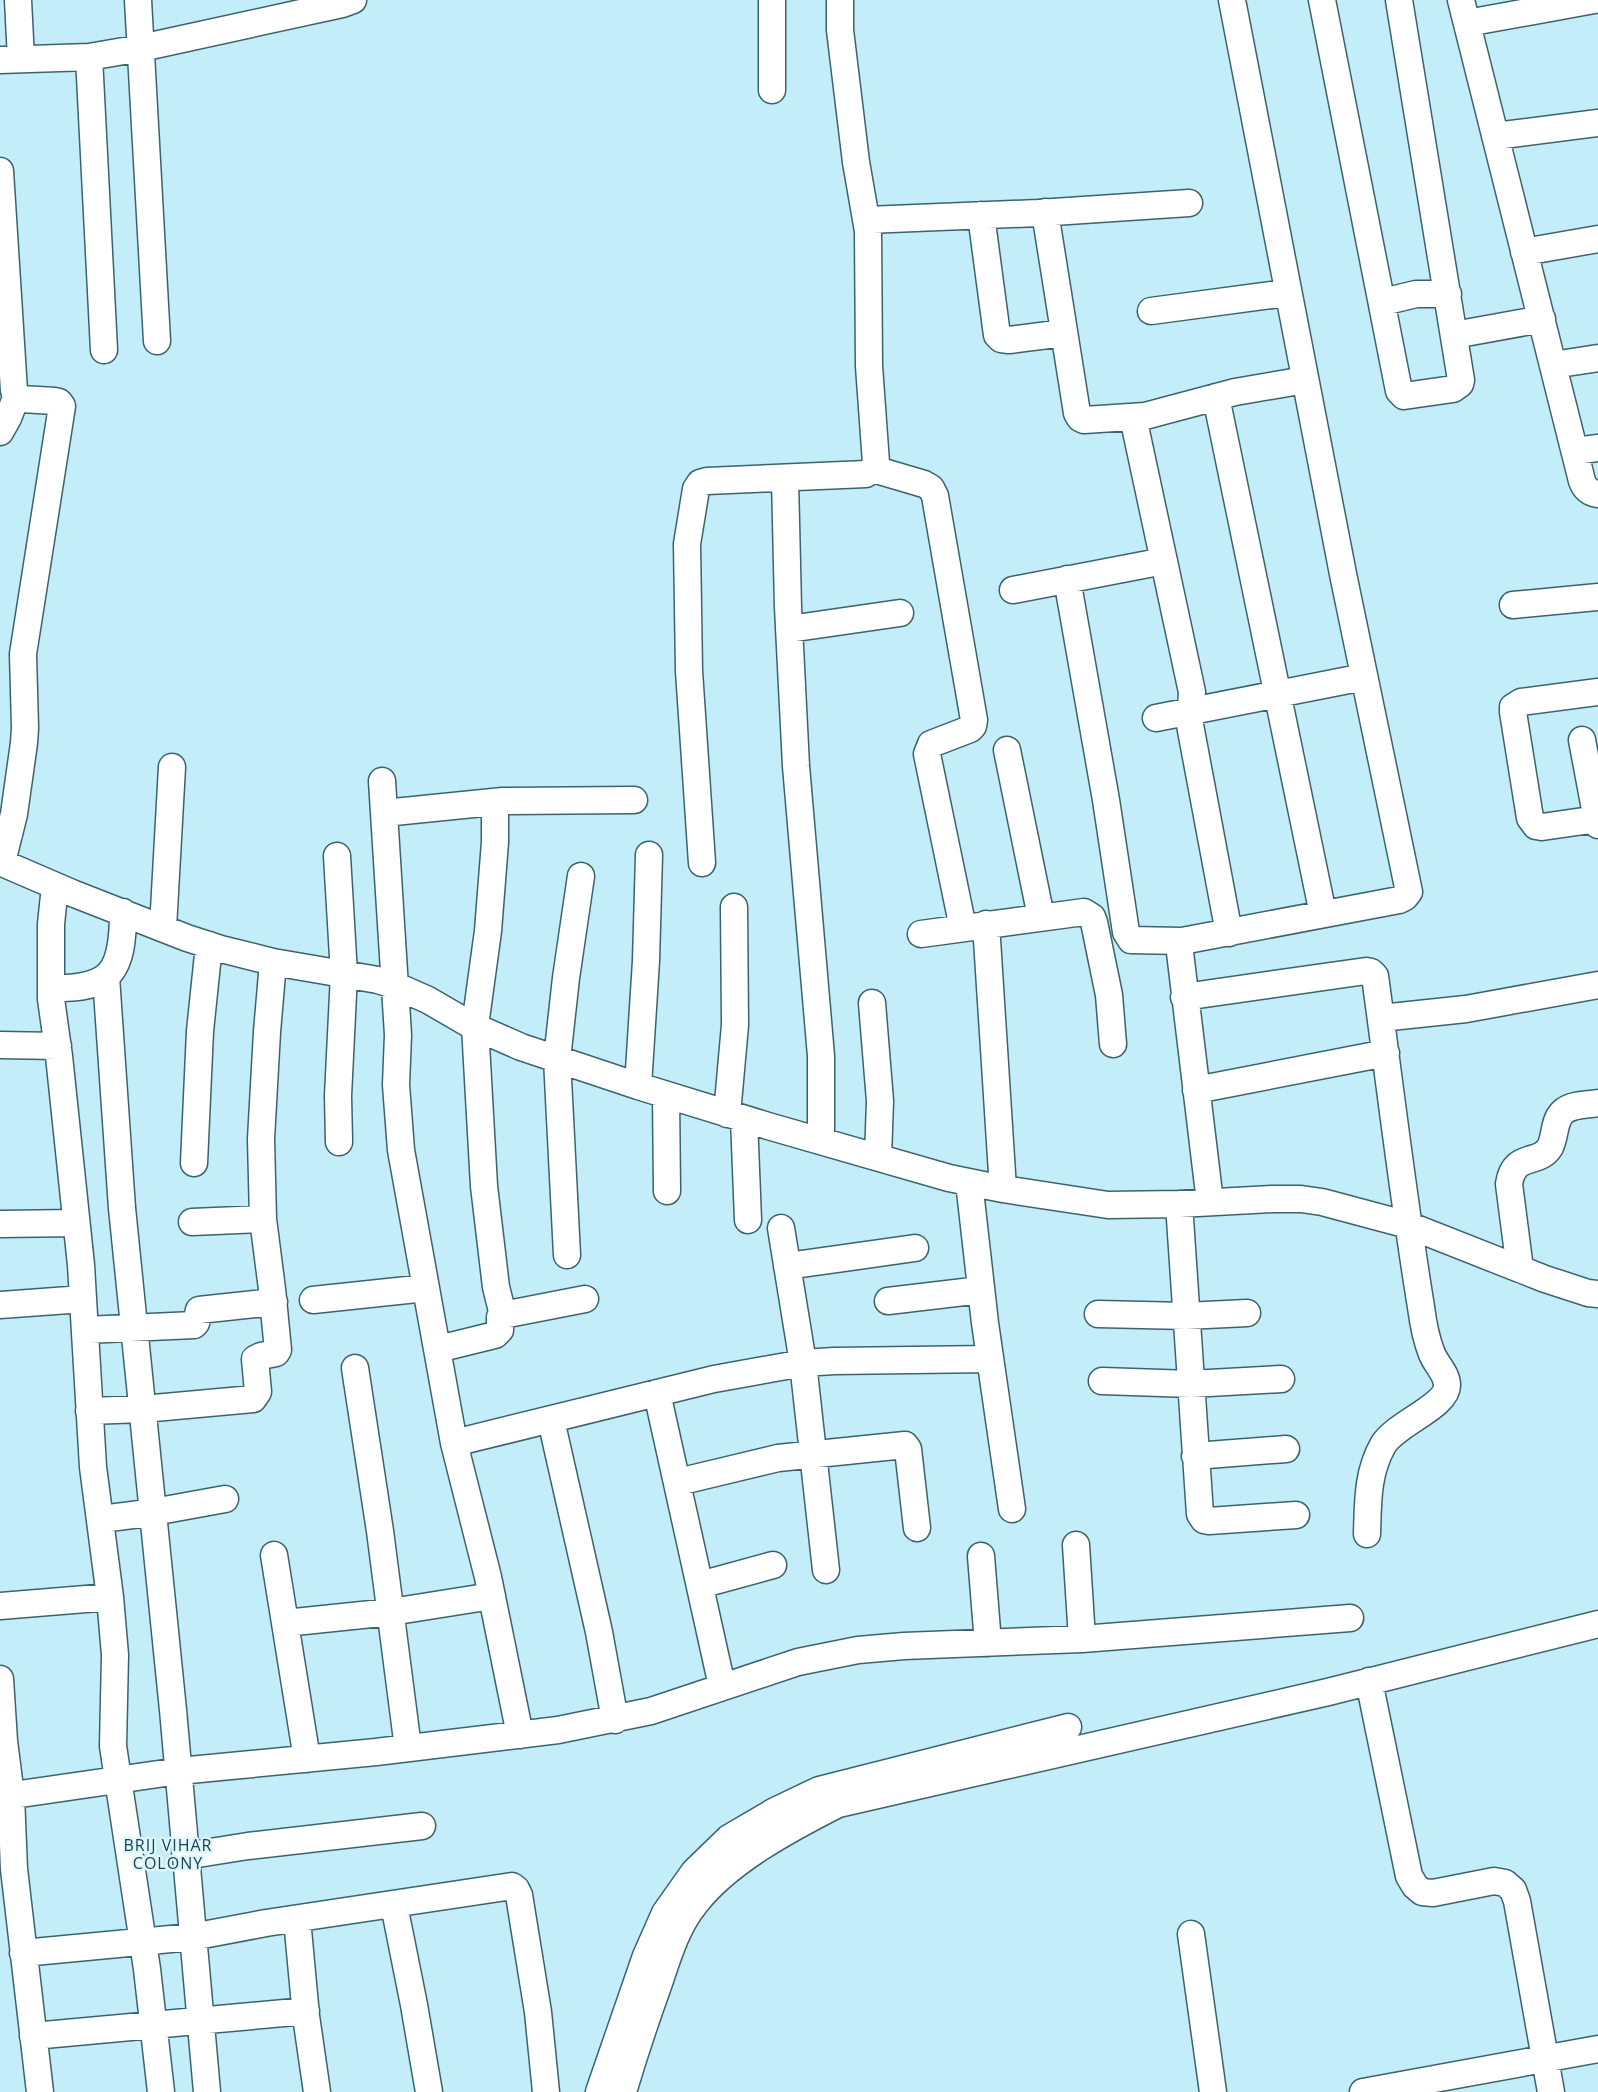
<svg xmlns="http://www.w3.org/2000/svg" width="1598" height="2092" font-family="'Open Sans',sans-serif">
	<rect width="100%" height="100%" fill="#c2edf9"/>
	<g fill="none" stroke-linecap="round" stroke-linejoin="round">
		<g stroke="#3c636d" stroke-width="29">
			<path id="minor" d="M 18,0 L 21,59
				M 138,0 L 157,341
				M 772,0 L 772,90
				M 1322,0 L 1399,391 L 1404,396 L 1453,389 L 1460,384 L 1461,380 L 1399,0
				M 1461,0 L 1582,481 C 1585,489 1590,493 1598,494
				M 1467,23 L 1594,0
				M 89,57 L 104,350
				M 0,60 L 89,57 L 141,48 L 342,4 L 353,0
				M 1495,136 L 1598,123
				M 0,171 L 14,391 L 21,399 L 55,401 L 59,402 L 62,406 L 23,654 L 25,728 L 24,743 L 14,814 L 2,862
				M 1045,212 L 1077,413 L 1080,418 L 1084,420 L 1145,416 L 1235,392 L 1305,380
				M 981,215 L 997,335 L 1001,339 L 1009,340 L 1064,333
				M 867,220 L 1038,213 L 1189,203
				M 1524,252 L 1598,239
				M 1383,302 L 1416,294 L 1448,294
				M 1151,311 L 1287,293
				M 1454,335 L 1542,319
				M 1553,365 L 1598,358
				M 1216,397 L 1323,914
				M 1133,417 L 1192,692 L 1190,725 L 1229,933
				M 0,432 L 8,418 L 17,395
				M 1575,451 L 1598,448
				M 873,469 L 924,484 L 931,488 L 935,496 L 974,720 L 973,726 L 970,729 L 931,744 L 927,754 L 963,928
				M 785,479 L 788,607 L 796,766 L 821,1056 L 821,1141
				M 1067,579 L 1106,800 L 1126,932 L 1131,940 L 1182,941
				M 1013,590 L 1164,561
				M 1513,605 L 1598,597
				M 789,629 L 900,613
				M 1156,718 L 1364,677
				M 1582,740 L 1598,825
				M 1007,750 L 1041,917
				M 382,781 L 398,1035 L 396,1085 L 401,1150 L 454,1443 L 488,1577 L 520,1735
				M 495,802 L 495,842 L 488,931 L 475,1026 L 484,1186 L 496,1287 L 503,1315
				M 384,813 L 503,801 L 634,800
				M 1597,819 L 1542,827 L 1536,826 L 1530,818 L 1513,712 L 1513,707 L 1521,702 L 1598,692
				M 337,856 L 344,974 L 338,1096 L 339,1142
				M 0,862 L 72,893 L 187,938 L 221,949 L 273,962 L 378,980 L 394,985 L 428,1000 L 471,1025 L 521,1047 L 638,1086 L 768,1126 L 949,1178 L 1003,1189 L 1108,1205 L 1179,1204 L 1272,1199 L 1301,1199 L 1322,1202 L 1408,1225 L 1545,1279 L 1588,1293 L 1598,1294
				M 702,863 L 689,671 L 687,544 L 696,489 L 700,483 L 707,481 L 866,474 L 873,469 L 876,463 L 869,366 L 868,231 L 856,162 L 840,30 L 840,0
				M 55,886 L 51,924 L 51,999 L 59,1056 L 81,1265 L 93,1467 L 110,1597 L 115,1655 L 113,1746 L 147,1969 L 161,2092
				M 986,924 L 1003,1189
				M 163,928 L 172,767
				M 921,934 L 1084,912 L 1092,917 L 1094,922 L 1109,995 L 1113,1044
				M 106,977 L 122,1208 L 173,1710 L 207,2092
				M 51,988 C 112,990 123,971 123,912
				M 1184,997 L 1366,971 L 1371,972 L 1375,976 C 1390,1086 1403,1197 1421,1307 C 1423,1323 1426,1339 1432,1354 C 1436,1364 1447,1374 1447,1385 C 1448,1406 1395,1424 1383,1445 C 1367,1473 1368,1503 1367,1534
				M 872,1003 L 880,1101 L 878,1157
				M 1381,1018 L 1466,1009 L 1598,985
				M 0,1045 L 58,1046
				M 638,1086 L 646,961 L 649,855
				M 1196,1090 L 1386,1053
				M 666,1095 L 667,1191
				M 727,1114 L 735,1025 L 734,907
				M 744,1119 L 748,1220
				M 194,1163 L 200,1031 L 209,945
				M 969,1182 L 985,1323 L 1012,1509
				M 1210,1202 L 1179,944 L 1182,941 L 1399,900 L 1405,897 L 1409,892 L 1343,574 L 1232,0
				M 1179,1204 L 1200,1514 L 1204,1520 L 1209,1521 L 1296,1515
				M 192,1222 L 263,1219
				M 0,1224 L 76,1223
				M 781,1228 L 803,1363 L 826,1570
				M 567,1255 L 557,1059 L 566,978 L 581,876
				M 787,1266 L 915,1248
				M 1520,1269 L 1509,1184 C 1514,1151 1539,1166 1550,1147 C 1556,1136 1553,1120 1564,1111 C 1573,1104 1587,1105 1598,1103
				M 313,1300 L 426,1288
				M 888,1301 L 981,1290
				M 0,1305 L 83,1299
				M 1098,1314 L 1186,1316 L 1247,1313
				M 85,1330 L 194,1325 L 196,1323 L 199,1310 L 274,1302
				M 438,1349 L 495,1335 L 500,1330 L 500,1317 L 503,1315 L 585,1299
				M 355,1368 L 380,1531 L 408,1748
				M 1102,1381 L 1191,1384 L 1281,1379
				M 657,1393 L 722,1686
				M 89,1411 L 143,1409 L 253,1399 L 258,1392 L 255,1359 L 261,1356 L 276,1353 L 278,1350 L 272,1289 L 263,1219 L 261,1139 L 267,1032 L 273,962
				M 551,1420 L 599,1632 L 615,1720
				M 454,1443 L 714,1379 L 803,1363 L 834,1361 L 990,1359
				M 1195,1456 L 1286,1449
				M 678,1482 L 778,1458 L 905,1445 L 908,1449 L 917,1528
				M 101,1519 L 148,1513 L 225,1499
				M 1076,1545 L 1082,1639
				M 274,1555 L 307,1759
				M 981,1556 L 988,1643
				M 700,1585 L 773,1565
				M 0,1606 L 110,1597
				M 285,1623 L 391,1612 L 492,1596
				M 0,1679 L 4,1741 L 11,1796 L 14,1869 L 40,2092
				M 1369,1681 L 1409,1876 L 1415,1886 L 1422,1892 L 1433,1893 L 1494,1881 L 1505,1883 L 1513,1890 L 1517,1901 L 1551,2092
				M 0,1797 L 179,1771 L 376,1752 L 558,1730 L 651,1711 L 798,1662 L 858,1650 L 904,1646 L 1082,1639 L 1350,1618
				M 185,1856 L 248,1846 L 422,1826
				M 394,1905 L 414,2005 L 429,2092
				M 297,1919 L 306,2016 L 317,2092
				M 1191,1934 L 1213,2092
				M 23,1953 L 192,1937 L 266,1923 L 512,1886 L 516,1889 L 519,1895 L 538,2012 L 546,2092
				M 33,2036 L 306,2011
				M 599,2092 L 646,1956 L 665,1913 L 694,1872 L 729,1838 L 775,1811 L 819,1790 L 1068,1727
				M 623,2092 C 634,2055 646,2019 659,1983 C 668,1956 677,1926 695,1904 C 728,1861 791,1828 838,1804 L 1328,1692 L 1598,1624
				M 1363,2092 L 1598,2049"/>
		</g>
		<use href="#minor" stroke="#fff" stroke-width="26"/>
	</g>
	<g text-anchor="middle" stroke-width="5" stroke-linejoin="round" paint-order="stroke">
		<g font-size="16" letter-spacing="1" fill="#1c434d" stroke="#def7fe">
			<text x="168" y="1851">BRIJ VIHAR<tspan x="168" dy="18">COLONY</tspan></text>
		</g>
	</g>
</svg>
